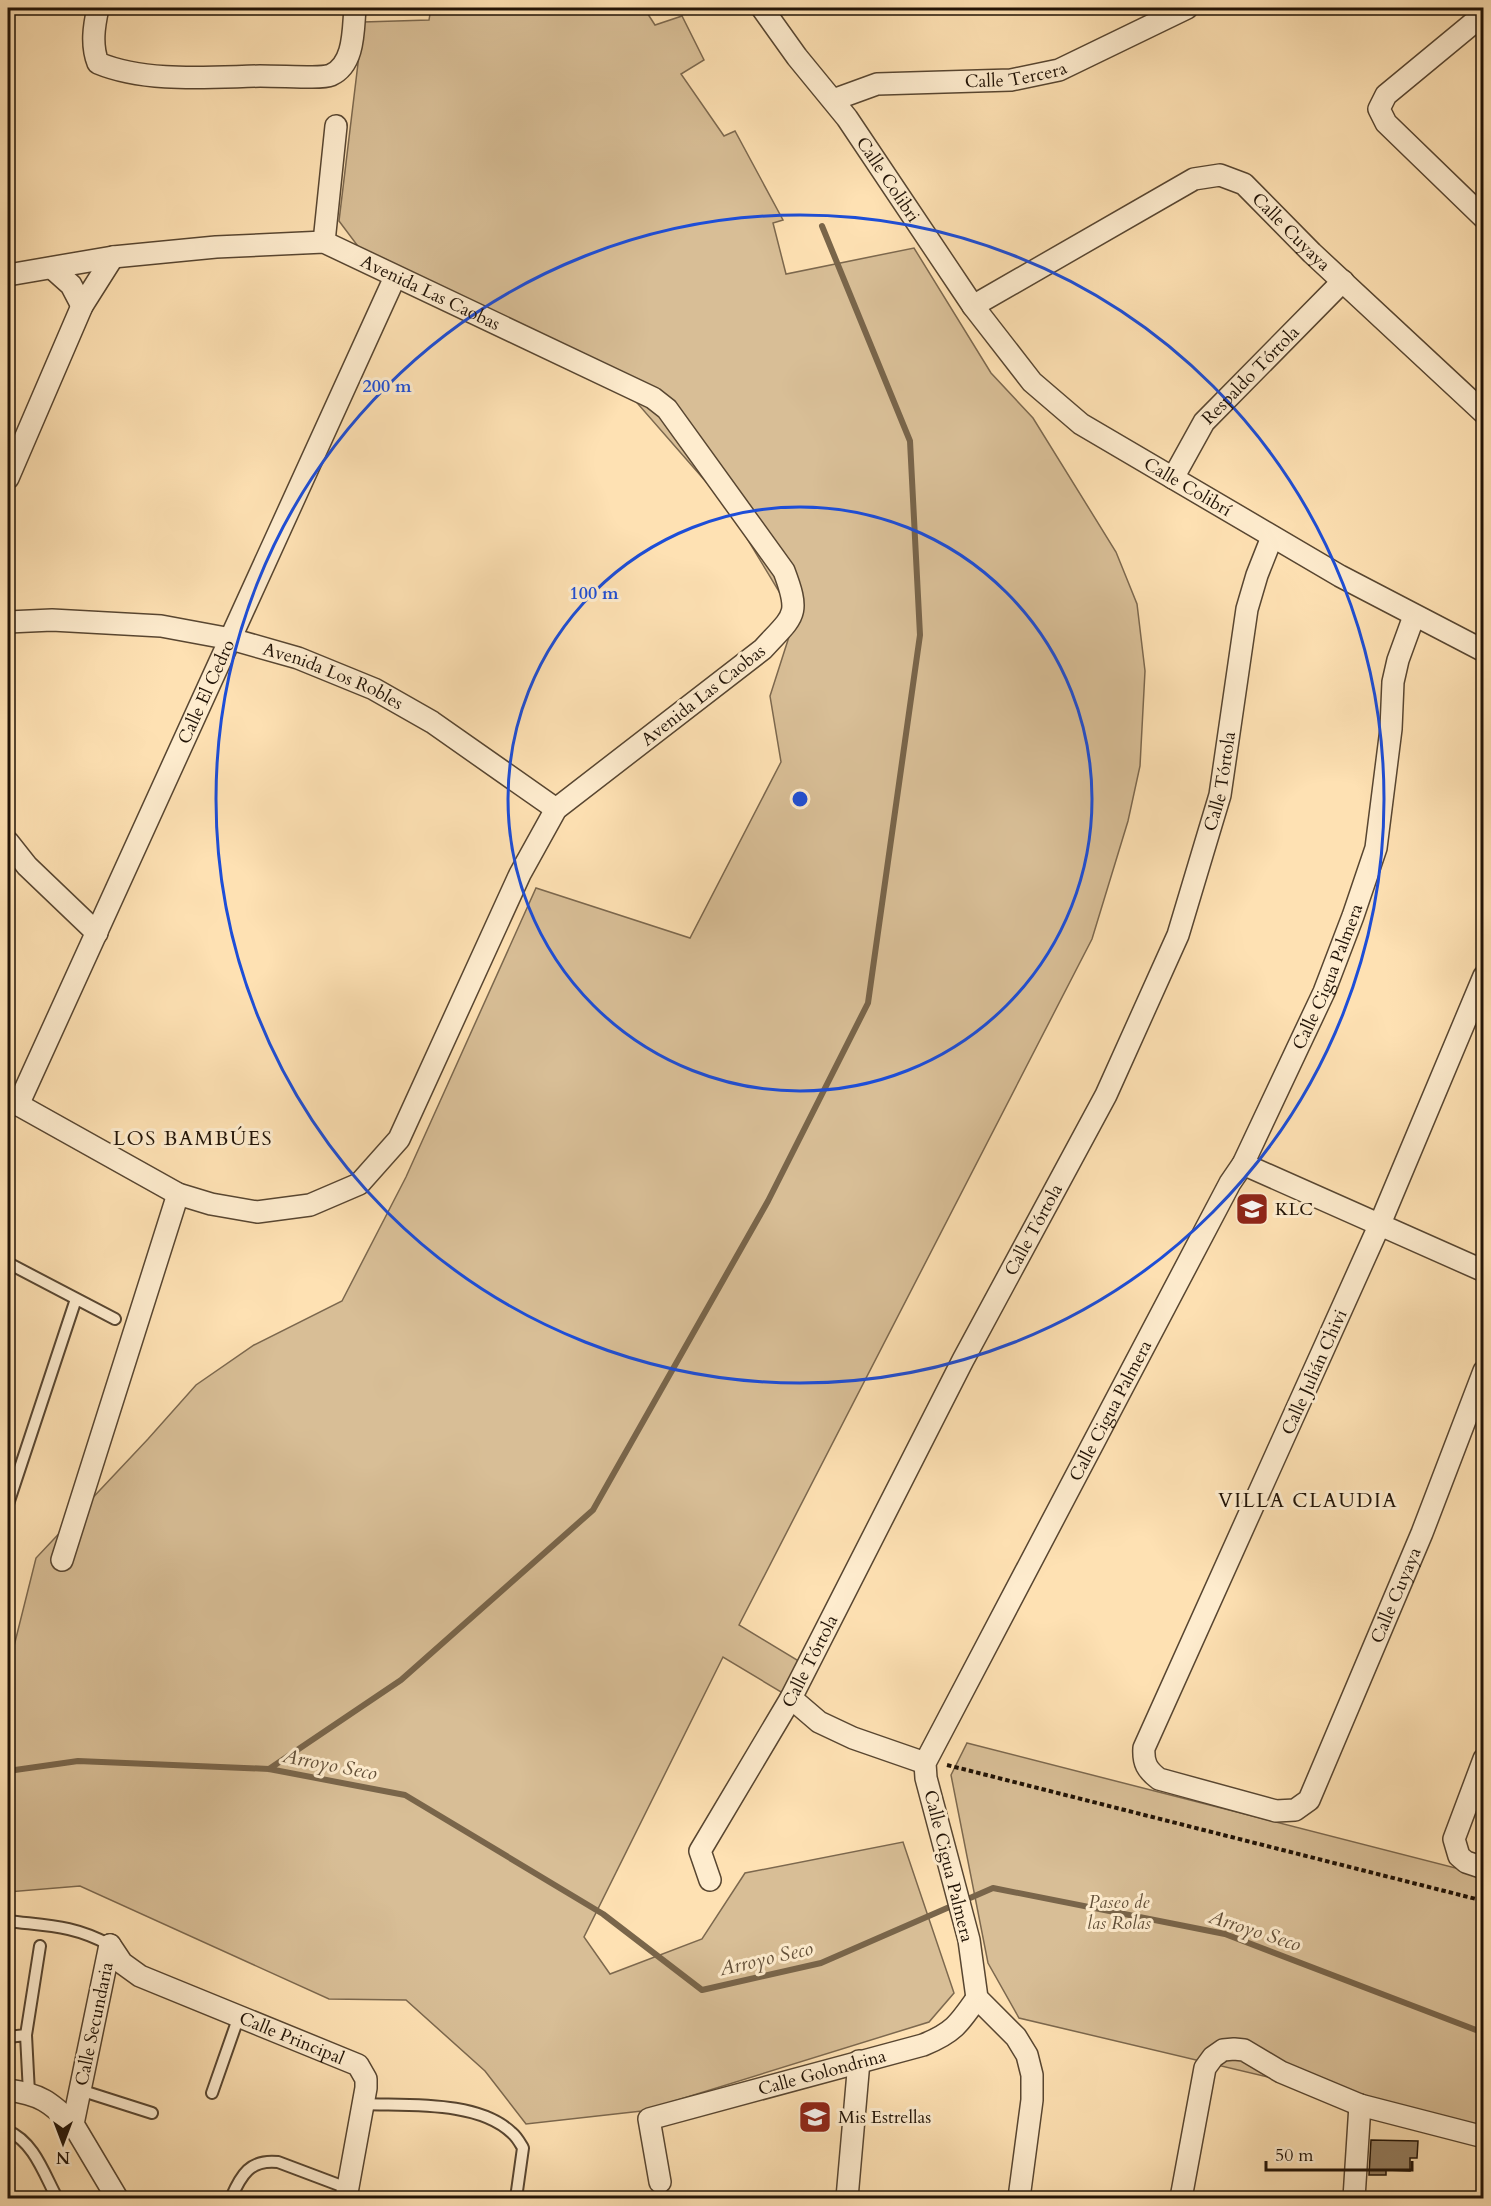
<svg xmlns="http://www.w3.org/2000/svg" width="1491" height="2206" font-family="Cardo,serif">
	<rect width="100%" height="100%" fill="#fee1b3"/>
	<filter id="stains"><feTurbulence type="fractalNoise" baseFrequency=".00333" numOctaves="4"/><feColorMatrix values="0 0 0 0 .2 0 0 0 0 .09 0 0 0 0 .02 0 0 0 .5 -.17"/></filter>
	<radialGradient id="worn" r=".72"><stop offset=".6" stop-color="#630" stop-opacity="0"/><stop offset="1" stop-color="#630" stop-opacity=".3"/></radialGradient>
	<path fill="#d8be96" stroke="#7c684e" stroke-width="1.5" d="M 431,8 L 644,8 L 655,25 L 682,16 L 704,60 L 681,74 L 724,136 L 735,131 L 783,220 L 773,223 L 786,274 L 914,248 L 991,373 L 1033,418 L 1116,552 L 1137,604 L 1145,671 L 1140,766 L 1128,821 L 1092,939 L 739,1625 L 807,1666 L 791,1698 L 723,1657 L 584,1937 L 610,1974 L 702,1939 L 745,1873 L 903,1842 L 954,1993 L 929,2022 L 642,2111 L 526,2124 L 485,2071 L 406,2000 L 329,1999 L 80,1886 L 8,1892 L 8,1670 L 36,1558 L 148,1439 L 196,1385 L 254,1345 L 342,1301 L 406,1177 L 536,888 L 690,938 L 781,762 L 770,696 L 795,618 L 728,507 L 618,381 L 360,249 L 339,221 L 363,22 L 429,20 Z
		M 967,1743 L 1483,1875 L 1483,2128 L 1019,2018 L 988,1963 L 951,1775 Z"/>
	<g fill="none" stroke-linecap="round" stroke-linejoin="round">
		<path stroke="#79654a" stroke-width="6" d="M 269,1769 L 401,1680 L 593,1510 L 768,1201 L 868,1003 L 920,635 L 910,441 L 822,226
			M 8,1771 L 78,1761 L 269,1769 L 405,1795 L 603,1914 L 702,1990 L 821,1963 L 993,1888 L 1225,1934 L 1484,2033"/>
	</g>
	<path fill="#947e60" stroke="#211306" stroke-width="1.5" d="M 1371,2140 L 1418,2141 L 1417,2158 L 1410,2158 L 1410,2171 L 1386,2170 L 1386,2175 L 1369,2175 Z"/>
	<g fill="none" stroke-linecap="round" stroke-linejoin="round">
		<g stroke="#584631" stroke-width="14">
			<path id="lane" d="M 8,1263 L 115,1319
				M 8,1504 L 76,1299
				M 8,1921 C 48,1926 73,1925 110,1945
				M 8,2037 L 26,2035
				M 80,2090 L 152,2113
				M 29,2093 L 26,2035 L 40,1946
				M 212,2093 L 239,2016
				M 363,2104 C 407,2106 478,2100 512,2133 C 517,2137 520,2143 523,2148 L 516,2198
				M 8,2131 C 34,2142 44,2174 57,2198
				M 231,2198 C 241,2175 250,2159 278,2162 L 347,2188"/>
		</g>
		<g stroke="#584631" stroke-width="24">
			<g id="street">
				<path d="M 98,8 C 94,26 91,45 98,63 C 146,83 210,77 260,76 C 277,76 295,77 312,77 C 317,77 326,77 331,75 C 355,64 353,29 355,8"/>
				<path id="s1" d="M 762,8 L 797,57 L 847,118 L 973,306 L 1032,382 L 1081,424 L 1340,576 L 1484,651"/>
				<path d="M 1484,14 L 1386,95 L 1379,109 L 1386,123 L 1484,218"/>
				<path id="s2" d="M 833,100 L 877,84 L 1011,80 L 1059,70 L 1187,8"/>
				<path d="M 324,242 L 336,126"/>
				<path d="M 52,268 L 71,285 L 82,306"/>
				<path id="s3" d="M 8,275 L 113,257 L 216,247 L 324,242 L 653,398 L 667,409 L 784,571 C 801,616 794,615 763,649 L 556,809 L 520,874 L 399,1139 L 359,1184 L 310,1205 L 257,1212 L 211,1204 L 178,1194 L 8,1099"/>
				<path id="s4" d="M 973,306 L 1194,179 L 1220,175 L 1244,184 L 1312,253 L 1484,413"/>
				<path d="M 8,478 L 82,306 L 113,257"/>
				<path id="s5" d="M 1173,478 L 1204,422 L 1343,281"/>
				<path id="s6" d="M 8,622 L 52,620 L 161,626 L 231,639 L 298,658 L 374,689 L 432,722 L 556,809"/>
				<path d="M 8,842 L 27,866 L 97,933"/>
				<path id="s7" d="M 1484,976 L 1379,1226 L 1144,1748 C 1143,1763 1147,1770 1159,1779 L 1276,1811 L 1295,1810 L 1309,1800 L 1422,1533 L 1484,1371"/>
				<path id="s8" d="M 18,1105 L 395,277"/>
				<path d="M 1243,1164 L 1484,1271"/>
				<path d="M 62,1560 L 178,1194"/>
				<path d="M 791,1698 L 819,1722 L 853,1738 L 925,1763"/>
				<path d="M 1484,1759 L 1454,1839 L 1459,1856 L 1466,1862 L 1484,1868"/>
				<path id="s9" d="M 710,1880 L 700,1851 L 791,1698 L 963,1360 L 1106,1095 L 1178,935 L 1220,795 L 1247,609 L 1257,575 L 1272,537"/>
				<path id="s10" d="M 110,1945 L 122,1963 L 140,1976 L 358,2065 L 366,2079 L 366,2088 L 346,2198"/>
				<path d="M 110,1945 L 73,2124 L 117,2198"/>
				<path d="M 8,2090 C 40,2094 50,2102 73,2124"/>
				<path id="s11" d="M 660,2182 L 649,2119 L 923,2045 C 953,2033 959,2024 977,1998"/>
				<path d="M 847,2198 L 859,2061"/>
				<path id="s12" d="M 1019,2198 L 1032,2100 L 1032,2075 L 1027,2055 L 1016,2037 L 977,1998 L 969,1940 L 926,1778 L 925,1763 L 1230,1183 L 1243,1164 L 1324,992 L 1353,916 L 1376,848 L 1391,729 L 1393,682 L 1398,660 L 1414,616"/>
				<path d="M 1181,2198 L 1205,2068 L 1213,2057 L 1223,2050 L 1234,2049 L 1244,2050 L 1281,2072 L 1360,2105 L 1484,2137"/>
				<path d="M 1354,2198 L 1360,2105"/>
			</g>
		</g>
		<path stroke="#211306" stroke-width="4" stroke-dasharray="4.5 3" stroke-linecap="butt" d="M 947,1765 L 1484,1901"/>
		<use href="#lane" stroke="#feecce" stroke-width="10"/>
		<use href="#street" stroke="#feecce" stroke-width="21"/>
	</g>
	<g fill="none" stroke="#1d4ed8" stroke-width="3">
		<circle cx="800" cy="799" r="292"/>
		<circle cx="800" cy="799" r="584"/>
	</g>
	<defs>
		<g id="school-square" transform="scale(1.725)"><rect x="-9" y="-9" width="18" height="18" rx="4" fill="#8f2418" stroke="#feecce"/><path d="M0-5L7-2L0 1L-7-2ZM-4 1L0 2.5L4 1V4Q0 6-4 4Z" fill="#fff"/></g>
	</defs>
	<g fill-rule="evenodd">
		<use href="#school-square" x="1252" y="1209"/>
		<use href="#school-square" x="815" y="2117"/>
	</g>
	<g text-anchor="middle" stroke-width="6" stroke-linejoin="round" paint-order="stroke">
		<g font-size="18" fill="#211306" stroke="#feecce">
			<text dy="6" stroke="none"><textPath href="#s2" startOffset="186">Calle Tercera</textPath></text>
			<text dy="6" stroke="none"><textPath href="#s1" startOffset="213">Calle Colibri</textPath></text>
			<text dy="6" stroke="none"><textPath href="#s4" startOffset="374">Calle Cuyaya</textPath></text>
			<text dy="6" stroke="none"><textPath href="#s3" startOffset="436">Avenida Las Caobas</textPath></text>
			<text dy="6" stroke="none"><textPath href="#s5" startOffset="130">Respaldo Tórtola</textPath></text>
			<text dy="6" stroke="none"><textPath href="#s1" startOffset="650">Calle Colibrí</textPath></text>
			<text dy="6" stroke="none"><textPath href="#s6" startOffset="333">Avenida Los Robles</textPath></text>
			<text dy="6" stroke="none"><textPath href="#s8" startOffset="454">Calle El Cedro</textPath></text>
			<text transform="translate(703 695) rotate(-38)" y="6">Avenida Las Caobas</text>
			<text dy="6" stroke="none"><textPath href="#s9" startOffset="1224">Calle Tórtola</textPath></text>
			<text dy="6" stroke="none"><textPath href="#s12" startOffset="1346">Calle Cigua Palmera</textPath></text>
			<text dy="6" stroke="none"><textPath href="#s9" startOffset="736">Calle Tórtola</textPath></text>
			<text transform="translate(1314 1372) rotate(-66)" y="6">Calle Julián Chivi</text>
			<text dy="6" stroke="none"><textPath href="#s12" startOffset="860">Calle Cigua Palmera</textPath></text>
			<text dy="6" stroke="none"><textPath href="#s7" startOffset="1260">Calle Cuyaya</textPath></text>
			<text dy="6" stroke="none"><textPath href="#s9" startOffset="250">Calle Tórtola</textPath></text>
			<text transform="translate(949 1866) rotate(76)" y="6">Calle Cigua Palmera</text>
			<text transform="translate(94 2024) rotate(-78)" y="6">Calle Secundaria</text>
			<text dy="6" stroke="none"><textPath href="#s10" startOffset="208">Calle Principal</textPath></text>
			<text dy="6" stroke="none"><textPath href="#s11" startOffset="243">Calle Golondrina</textPath></text>
		</g>
		<g font-size="18" fill="#211306" stroke="#feecce" text-anchor="start">
			<text x="1275" y="1215">KLC</text>
			<text x="838" y="2123">Mis Estrellas</text>
		</g>
		<g font-size="18" font-style="italic" fill="#614f38" stroke="#feecce">
			<text x="1119" y="1908">Paseo de<tspan x="1119" dy="21">las Rolas</tspan></text>
		</g>
		<g font-size="20" letter-spacing="1.5" fill="#211306" stroke="#feecce">
			<text x="193" y="1145">LOS BAMBÚES</text>
			<text x="1308" y="1507">VILLA CLAUDIA</text>
		</g>
		<g font-size="20" font-style="italic" fill="#635039" stroke="#feecce">
			<text transform="translate(330 1764) rotate(11)" y="7">Arroyo Seco</text>
			<text transform="translate(1255 1930) rotate(18)" y="7">Arroyo Seco</text>
			<text transform="translate(766 1958) rotate(-13)" y="7">Arroyo Seco</text>
		</g>
	</g>
	<circle cx="800" cy="799" r="9" fill="#1d4ed8" stroke="#feecce" stroke-width="3"/>
	<g font-size="18" text-anchor="middle" font-weight="bold" fill="#1d4ed8" stroke="#feecce" stroke-width="6" stroke-linejoin="round" paint-order="stroke">
		<text x="387" y="392">200 m</text>
		<text x="594" y="599">100 m</text>
	</g>
	<rect width="1491" height="2206" fill="none" stroke="#fee1b3" stroke-width="30"/>
	<rect x="9" y="9" width="1473" height="2188" fill="none" stroke="#211306" stroke-width="3"/>
	<rect x="15" y="15" width="1461" height="2176" fill="none" stroke="#211306" stroke-width="1.5"/>
	<g transform="translate(63 2143) rotate(180)" stroke="#feecce" stroke-width="4.5" paint-order="stroke">
	<path d="M0-4.5L10 22L0 15L-10 22Z" fill="#211306"/>
	<text y="-9" font-size="16" font-weight="bold" text-anchor="middle" fill="#211306">N</text>
	</g>
	<path d="M1266 2161v9h146v-9" fill="none" stroke="#211306" stroke-width="3"/>
	<text x="1275" y="2161" font-size="18" fill="#211306" stroke="#feecce" stroke-width="4.5" paint-order="stroke">50 m</text>
	<rect width="100%" height="100%" filter="url(#stains)"/>
	<rect width="100%" height="100%" fill="url(#worn)"/>
</svg>
